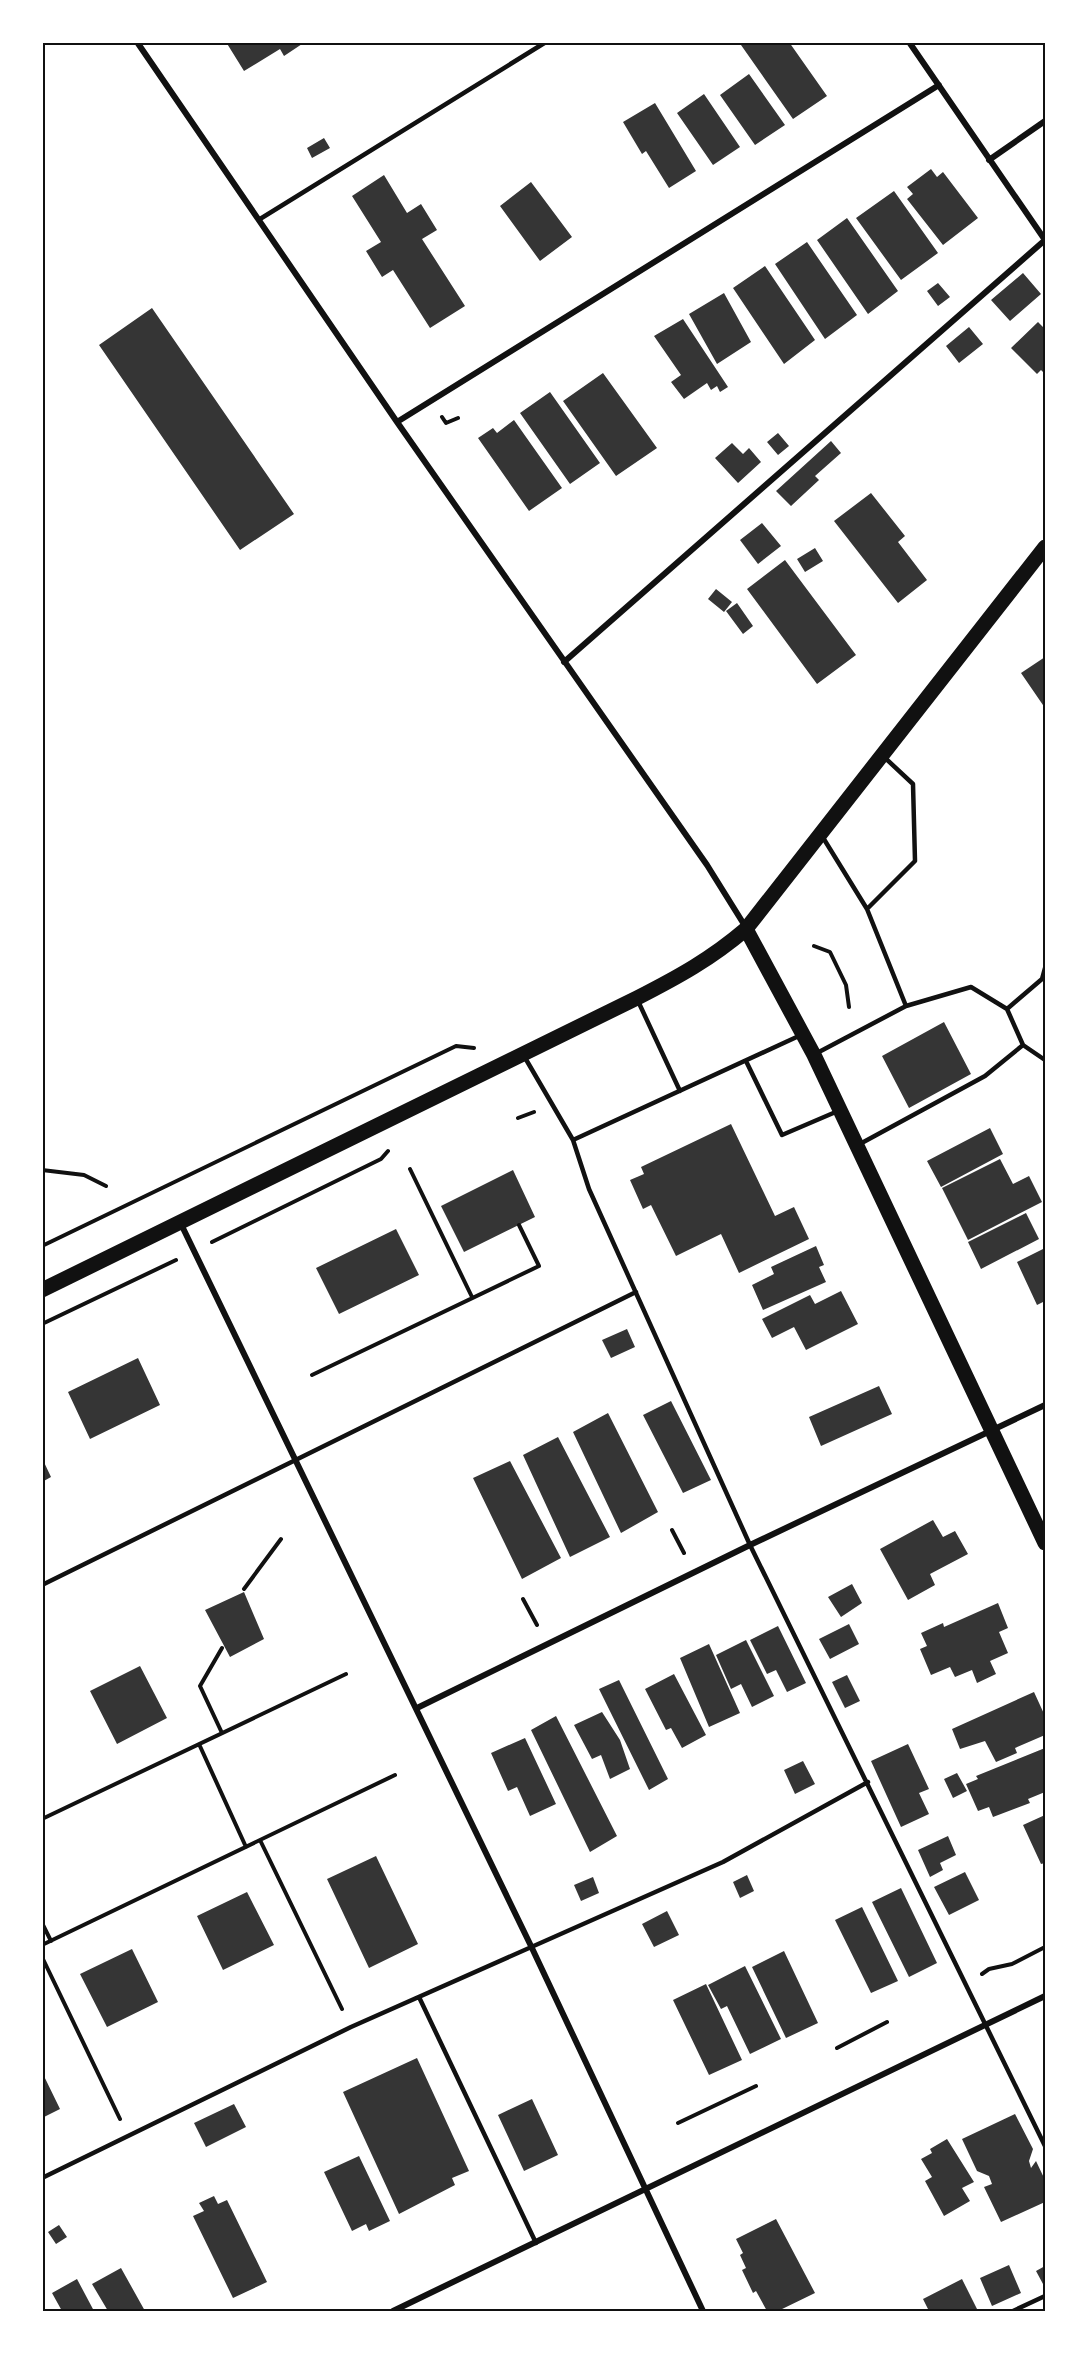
<svg xmlns="http://www.w3.org/2000/svg" width="1087" height="2353" font-family="Figtree,sans-serif">
	<rect width="100%" height="100%" fill="#fff"/>
	<path fill="#353535" d="M 226,42 L 305,42 L 284,56 L 280,49 L 244,71 Z
		M 745,42 L 789,42 L 827,96 L 793,119 L 741,45 Z
		M 749,74 L 785,125 L 755,145 L 720,95 Z
		M 704,94 L 740,147 L 713,165 L 677,113 Z
		M 655,103 L 696,171 L 669,188 L 646,151 L 642,154 L 623,122 Z
		M 324,138 L 330,148 L 312,158 L 307,148 Z
		M 931,169 L 937,177 L 943,172 L 978,218 L 943,245 L 907,199 L 913,194 L 907,187 Z
		M 384,175 L 407,213 L 421,204 L 437,230 L 422,239 L 465,306 L 430,328 L 393,270 L 382,277 L 366,251 L 381,242 L 352,196 Z
		M 531,182 L 572,237 L 540,261 L 500,206 Z
		M 894,191 L 938,253 L 901,280 L 856,218 Z
		M 847,218 L 898,291 L 868,314 L 817,240 Z
		M 807,242 L 857,315 L 825,339 L 775,264 Z
		M 765,266 L 815,340 L 784,364 L 733,288 Z
		M 1023,273 L 1041,294 L 1010,321 L 991,300 Z
		M 938,283 L 950,297 L 938,306 L 927,291 Z
		M 724,293 L 751,342 L 717,364 L 689,314 Z
		M 152,308 L 294,514 L 240,550 L 99,345 Z
		M 683,319 L 728,387 L 720,392 L 717,386 L 711,390 L 707,383 L 684,399 L 671,382 L 681,375 L 654,336 Z
		M 1038,322 L 1045,329 L 1045,374 L 1041,370 L 1037,374 L 1011,348 Z
		M 969,327 L 983,344 L 959,363 L 946,346 Z
		M 603,373 L 657,448 L 616,476 L 563,401 Z
		M 550,392 L 600,463 L 570,484 L 520,413 Z
		M 514,420 L 562,488 L 529,511 L 478,438 L 493,428 L 497,433 Z
		M 778,433 L 789,446 L 778,455 L 767,442 Z
		M 831,441 L 841,453 L 815,476 L 819,480 L 791,506 L 776,491 Z
		M 732,443 L 743,454 L 749,448 L 761,462 L 738,483 L 715,458 Z
		M 871,493 L 905,536 L 898,542 L 927,580 L 898,603 L 834,521 Z
		M 762,523 L 781,546 L 758,564 L 740,540 Z
		M 815,548 L 823,561 L 805,572 L 797,559 Z
		M 785,560 L 856,655 L 817,684 L 747,589 Z
		M 716,589 L 732,602 L 724,612 L 708,599 Z
		M 737,603 L 753,626 L 743,634 L 726,611 Z
		M 1045,657 L 1045,708 L 1021,673 Z
		M 944,1022 L 971,1074 L 909,1108 L 882,1056 Z
		M 731,1124 L 775,1216 L 794,1207 L 809,1239 L 739,1273 L 721,1234 L 676,1256 L 651,1205 L 643,1209 L 630,1180 L 644,1174 L 641,1167 Z
		M 990,1128 L 1003,1154 L 941,1187 L 927,1161 Z
		M 1000,1159 L 1013,1184 L 1029,1176 L 1042,1202 L 968,1240 L 942,1188 Z
		M 513,1170 L 535,1217 L 464,1252 L 441,1206 Z
		M 1026,1213 L 1039,1239 L 981,1269 L 968,1242 Z
		M 396,1229 L 419,1275 L 339,1314 L 316,1268 Z
		M 816,1246 L 824,1265 L 819,1267 L 826,1282 L 763,1310 L 752,1285 L 774,1274 L 771,1267 Z
		M 1045,1248 L 1045,1301 L 1037,1305 L 1017,1262 Z
		M 841,1291 L 858,1324 L 806,1350 L 794,1327 L 772,1338 L 762,1319 L 810,1295 L 815,1304 Z
		M 627,1329 L 635,1347 L 611,1358 L 602,1340 Z
		M 138,1358 L 160,1405 L 90,1439 L 68,1392 Z
		M 879,1386 L 892,1414 L 821,1446 L 809,1417 Z
		M 671,1401 L 711,1480 L 683,1493 L 643,1415 Z
		M 608,1413 L 658,1512 L 621,1533 L 573,1432 Z
		M 558,1437 L 610,1537 L 570,1557 L 523,1455 Z
		M 42,1458 L 51,1477 L 42,1482 Z
		M 510,1461 L 561,1558 L 522,1579 L 473,1478 Z
		M 933,1520 L 943,1537 L 955,1531 L 968,1554 L 930,1574 L 935,1585 L 908,1600 L 880,1549 Z
		M 852,1584 L 862,1603 L 841,1617 L 828,1597 Z
		M 244,1592 L 264,1639 L 230,1657 L 205,1610 Z
		M 998,1603 L 1008,1628 L 999,1632 L 1008,1653 L 990,1661 L 996,1674 L 977,1683 L 972,1670 L 955,1677 L 950,1667 L 931,1675 L 920,1649 L 927,1646 L 921,1633 L 943,1623 L 944,1627 Z
		M 849,1624 L 859,1644 L 830,1659 L 819,1639 Z
		M 778,1626 L 806,1683 L 787,1692 L 776,1670 L 767,1674 L 750,1640 Z
		M 746,1640 L 774,1696 L 752,1707 L 741,1684 L 731,1689 L 716,1655 Z
		M 709,1644 L 740,1713 L 709,1727 L 680,1658 Z
		M 140,1666 L 167,1718 L 117,1744 L 90,1691 Z
		M 674,1674 L 706,1735 L 682,1748 L 671,1728 L 666,1730 L 645,1689 Z
		M 847,1675 L 860,1701 L 845,1708 L 832,1682 Z
		M 619,1680 L 668,1779 L 649,1790 L 599,1689 Z
		M 1034,1692 L 1045,1716 L 1045,1735 L 1015,1748 L 1017,1753 L 996,1762 L 985,1741 L 960,1749 L 952,1729 Z
		M 602,1712 L 620,1740 L 630,1769 L 610,1779 L 601,1755 L 592,1759 L 574,1725 Z
		M 556,1716 L 617,1836 L 590,1852 L 531,1730 Z
		M 525,1738 L 556,1804 L 530,1816 L 517,1787 L 508,1791 L 491,1753 Z
		M 908,1744 L 929,1789 L 919,1793 L 929,1814 L 901,1827 L 871,1761 Z
		M 1045,1748 L 1045,1792 L 1028,1799 L 1030,1803 L 993,1817 L 989,1807 L 978,1811 L 966,1784 L 978,1779 L 976,1776 Z
		M 803,1761 L 815,1784 L 795,1794 L 784,1770 Z
		M 957,1773 L 967,1791 L 953,1798 L 944,1779 Z
		M 1045,1815 L 1045,1863 L 1041,1864 L 1023,1825 Z
		M 948,1836 L 956,1855 L 940,1863 L 943,1870 L 930,1877 L 918,1850 Z
		M 376,1856 L 418,1944 L 369,1968 L 327,1879 Z
		M 965,1872 L 979,1900 L 949,1915 L 934,1887 Z
		M 747,1875 L 754,1891 L 740,1898 L 733,1882 Z
		M 593,1877 L 599,1893 L 581,1901 L 574,1885 Z
		M 901,1888 L 937,1963 L 909,1977 L 872,1902 Z
		M 247,1892 L 274,1945 L 223,1970 L 197,1916 Z
		M 862,1907 L 898,1981 L 871,1993 L 835,1920 Z
		M 667,1911 L 679,1935 L 654,1947 L 642,1924 Z
		M 132,1949 L 158,2002 L 107,2027 L 80,1974 Z
		M 784,1951 L 818,2023 L 786,2038 L 752,1967 Z
		M 745,1966 L 781,2039 L 750,2054 L 727,2006 L 721,2009 L 708,1985 Z
		M 706,1984 L 742,2060 L 709,2075 L 673,2000 Z
		M 417,2058 L 469,2171 L 452,2178 L 455,2185 L 399,2214 L 343,2092 Z
		M 42,2072 L 60,2109 L 42,2118 Z
		M 532,2099 L 558,2155 L 524,2171 L 498,2115 Z
		M 234,2104 L 246,2127 L 206,2147 L 194,2123 Z
		M 1015,2114 L 1033,2149 L 1029,2161 L 1031,2168 L 1036,2161 L 1045,2180 L 1045,2202 L 1001,2222 L 984,2187 L 992,2184 L 989,2176 L 977,2171 L 962,2139 Z
		M 947,2139 L 974,2182 L 962,2188 L 970,2201 L 944,2216 L 925,2181 L 932,2177 L 921,2159 L 932,2153 L 930,2149 Z
		M 359,2156 L 390,2221 L 369,2231 L 366,2224 L 352,2231 L 324,2172 Z
		M 214,2196 L 218,2204 L 227,2200 L 267,2282 L 233,2298 L 193,2216 L 204,2211 L 199,2203 Z
		M 776,2219 L 815,2293 L 778,2311 L 767,2311 L 756,2291 L 753,2293 L 742,2270 L 746,2268 L 740,2255 L 743,2253 L 736,2239 Z
		M 59,2225 L 67,2237 L 56,2244 L 48,2232 Z
		M 1009,2265 L 1021,2293 L 992,2306 L 980,2278 Z
		M 1045,2266 L 1045,2283 L 1043,2284 L 1036,2271 Z
		M 121,2268 L 145,2311 L 108,2311 L 92,2284 Z
		M 77,2279 L 94,2311 L 62,2311 L 52,2293 Z
		M 962,2279 L 978,2311 L 929,2311 L 923,2299 Z"/>
	<g fill="none" stroke-linecap="round" stroke-linejoin="round">
		<path stroke="#111" stroke-width="4" d="M 442,417 L 446,423 L 458,418
			M 814,946 L 830,952 L 846,985 L 849,1007
			M 518,1118 L 534,1112
			M 410,1169 L 472,1297
			M 42,1170 L 84,1175 L 106,1186
			M 212,1242 L 381,1159 L 388,1151
			M 42,1246 L 456,1046 L 474,1048
			M 42,1324 L 176,1260
			M 312,1375 L 539,1266 L 519,1225
			M 672,1530 L 684,1553
			M 244,1589 L 281,1539
			M 523,1599 L 537,1625
			M 222,1648 L 200,1686 L 222,1733
			M 199,1744 L 246,1847
			M 42,1819 L 346,1674
			M 260,1840 L 342,2009
			M 42,1923 L 51,1941
			M 42,1945 L 395,1775
			M 42,1957 L 120,2119
			M 982,1974 L 989,1969 L 1012,1964 L 1045,1947
			M 837,2048 L 887,2022
			M 678,2123 L 756,2086"/>
		<path stroke="#111" stroke-width="4.5" d="M 260,219 L 546,42
			M 822,836 L 867,909 L 906,1006
			M 867,909 L 915,861 L 913,784 L 883,756
			M 638,1001 L 680,1091
			M 1007,1009 L 1042,979 L 1045,968
			M 817,1053 L 906,1006 L 971,987 L 1007,1009 L 1023,1045 L 1045,1060
			M 524,1056 L 573,1140 L 801,1035
			M 746,1061 L 782,1135 L 838,1111
			M 573,1140 L 589,1189 L 750,1545 L 1045,2146
			M 858,1145 L 985,1076 L 1023,1045
			M 42,1585 L 636,1292
			M 419,1997 L 536,2243
			M 42,2178 L 351,2027 L 723,1862 L 868,1782
			M 1013,2311 L 1045,2296"/>
		<path stroke="#111" stroke-width="6" d="M 137,42 L 397,422 L 707,865 L 745,926
			M 909,42 L 1045,240
			M 989,160 L 1045,121
			M 397,422 L 939,85
			M 564,662 L 1045,240
			M 181,1224 L 531,1946 L 703,2311
			M 417,1708 L 750,1545 L 1045,1405
			M 393,2311 L 1045,1996"/>
		<path stroke="#111" stroke-width="15" d="M 746,929 L 814,1055 L 1045,1543
			M 42,1290 L 637,998 C 678,977 711,959 746,929 L 1045,547"/>
	</g>
	<rect width="1087" height="2353" fill="none" stroke="#ffffff" stroke-width="87"/>
	<rect x="44" y="44" width="1000" height="2266" fill="none" stroke="#111" stroke-width="2"/>
</svg>
